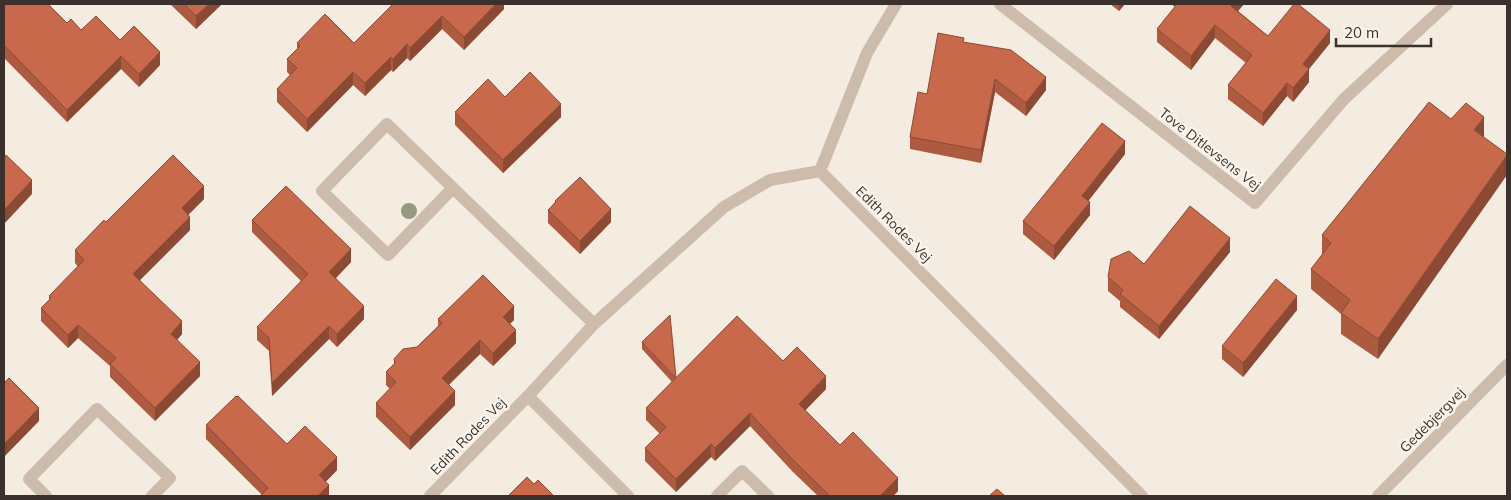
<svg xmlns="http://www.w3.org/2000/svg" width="1511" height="500" font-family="Mulish,sans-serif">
	<rect width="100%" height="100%" fill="#f4ebe1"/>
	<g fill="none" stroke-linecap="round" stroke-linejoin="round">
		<path stroke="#cdbbac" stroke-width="12" d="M 1000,4 L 1255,203 L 1344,99 L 1447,4
			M 820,171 L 867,53 L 896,4
			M 453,188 L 387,124 L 322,191 L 388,255 L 453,188 L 594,324
			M 528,396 L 628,496
			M 46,496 L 29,479 L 97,409 L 170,478 L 152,496
			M 430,496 L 528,396 L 594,324 L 724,207 L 770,180 L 820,171 L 1142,496
			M 717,496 L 742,471 L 768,496
			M 1378,496 L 1507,365"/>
	</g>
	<circle fill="#969b7f" cx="409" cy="211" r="8"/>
	<path fill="#ac5a40" d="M 4,4 L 67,23 L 81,30 L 120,40 L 160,65 L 139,87 L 121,69 L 67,122 L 4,58 Z
		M 170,4 L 222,4 L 196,29 Z
		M 393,4 L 504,4 L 504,9 L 464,50 L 442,29 L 410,61 L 407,58 L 393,72 L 391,70 L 365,96 L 353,85 L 307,132 L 277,102 L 277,89 L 290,75 L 287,72 L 287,59 L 297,50 L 297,43 L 354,43 Z
		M 1110,4 L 1125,4 L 1119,11 Z
		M 1171,4 L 1244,4 L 1238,11 L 1268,36 L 1330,43 L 1309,69 L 1309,82 L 1293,102 L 1287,96 L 1263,126 L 1228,99 L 1228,85 L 1246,63 L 1215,38 L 1191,70 L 1157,42 L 1157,29 L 1175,7 Z
		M 964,42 L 1046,90 L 1026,116 L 995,92 L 981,163 L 910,149 L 910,137 L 927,94 Z
		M 505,97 L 561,117 L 503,173 L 455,125 L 455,112 Z
		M 1429,102 L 1378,359 L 1341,334 L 1341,314 L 1311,289 L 1311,269 L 1322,255 L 1322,235 Z
		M 1125,154 L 1088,201 L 1090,215 L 1054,260 L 1023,234 L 1023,221 Z
		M 204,199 L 188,215 L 190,230 L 140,280 L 182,334 L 177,340 L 200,376 L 155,421 L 110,377 L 110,366 L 78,338 L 68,348 L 41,321 L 41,308 L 49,300 L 49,296 L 78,267 L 75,263 L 75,250 L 106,222 Z
		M 555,201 L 611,222 L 580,254 L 548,223 L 548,210 L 555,202 Z
		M 252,220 L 351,262 L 336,278 L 364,319 L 337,347 L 329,339 L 272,396 L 269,351 L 257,340 L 257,327 L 301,281 L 252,232 Z
		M 1230,252 L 1159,339 L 1120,307 L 1120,301 L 1108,291 L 1108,277 Z
		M 1297,310 L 1243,377 L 1222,359 L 1222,346 Z
		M 438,319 L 514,320 L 510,324 L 516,343 L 493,366 L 480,354 L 449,385 L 455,405 L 410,450 L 376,417 L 376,403 L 390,389 L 386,385 L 386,372 L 394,364 L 394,359 L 417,347 L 438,326 Z
		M 642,342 L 676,378 L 783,361 L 826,389 L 805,410 L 840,445 L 898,491 L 893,496 L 818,496 L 793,472 L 750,426 L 715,461 L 711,457 L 676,492 L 645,461 L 645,448 L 660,434 L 646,420 L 646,408 L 672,382 L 642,349 Z
		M 206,425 L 287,444 L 337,470 L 325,482 L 329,496 L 262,495 L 206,439 Z"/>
	<path fill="#8c4a34" d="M 209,4 L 222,4 L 196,29 L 196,16 Z
		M 496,4 L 504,4 L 504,9 L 464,50 L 464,37 Z
		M 1119,4 L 1125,4 L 1119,11 Z
		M 1233,4 L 1244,4 L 1231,19 L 1231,6 Z
		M 442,16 L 442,29 L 410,61 L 410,48 Z
		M 1215,25 L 1215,38 L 1191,70 L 1191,56 Z
		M 1330,30 L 1330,43 L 1309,69 L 1309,82 L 1293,102 L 1293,88 L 1303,64 Z
		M 407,44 L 407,58 L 393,72 L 393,59 Z
		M 160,52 L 160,65 L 139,87 L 139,74 Z
		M 121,56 L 121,69 L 67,122 L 67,110 Z
		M 391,57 L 391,70 L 365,96 L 365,83 Z
		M 353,72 L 353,85 L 307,132 L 307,119 Z
		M 1046,77 L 1046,90 L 1026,116 L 1026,103 Z
		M 995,79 L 995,92 L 981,163 L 981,150 Z
		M 1287,83 L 1287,96 L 1263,126 L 1263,113 Z
		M 561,104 L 561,117 L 503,173 L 503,160 Z
		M 1484,117 L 1484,138 L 1474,130 Z
		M 1125,141 L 1125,154 L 1082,209 L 1082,196 Z
		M 1507,155 L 1507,175 L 1378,359 L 1378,339 Z
		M 32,180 L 32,194 L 4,224 L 4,210 Z
		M 204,186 L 204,199 L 182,221 L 182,208 Z
		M 1090,202 L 1090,215 L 1054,260 L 1054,246 Z
		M 611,209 L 611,222 L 580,254 L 580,241 Z
		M 190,217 L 190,230 L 133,287 L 133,274 Z
		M 1230,238 L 1230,252 L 1159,339 L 1159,326 Z
		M 351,249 L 351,262 L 329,285 L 329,272 Z
		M 1297,296 L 1297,310 L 1243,377 L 1243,363 Z
		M 364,306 L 364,319 L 337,347 L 337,334 Z
		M 514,306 L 514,320 L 503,330 L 503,317 Z
		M 182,321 L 182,334 L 171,347 L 171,334 Z
		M 78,325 L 78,338 L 68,348 L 68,335 Z
		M 329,326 L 329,339 L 272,396 L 272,383 Z
		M 516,330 L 516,343 L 493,366 L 493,353 Z
		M 480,340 L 480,354 L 442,391 L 442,378 Z
		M 200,362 L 200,376 L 155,421 L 155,408 Z
		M 826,376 L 826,389 L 799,417 L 799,404 Z
		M 455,391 L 455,405 L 410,450 L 410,437 Z
		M 39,408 L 39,421 L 4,457 L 4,444 Z
		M 750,413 L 750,426 L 715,461 L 715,448 Z
		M 711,444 L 711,457 L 676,492 L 676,479 Z
		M 337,457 L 337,470 L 319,489 L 319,475 Z
		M 898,478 L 898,491 L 893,496 L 880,496 Z
		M 329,485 L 329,496 L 318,496 Z"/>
	<path fill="#c8694b" stroke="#8c4a34" d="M 4,4 L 48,4 L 67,23 L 71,19 L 81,30 L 96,16 L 120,40 L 134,26 L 160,52 L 139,74 L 121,56 L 67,110 L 4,45 Z
		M 184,4 L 209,4 L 196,16 Z
		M 393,4 L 496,4 L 464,37 L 442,16 L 410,48 L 407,44 L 393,59 L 391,57 L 365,83 L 353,72 L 307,119 L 277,89 L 297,68 L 287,59 L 300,46 L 297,43 L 325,14 L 354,43 Z
		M 1177,4 L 1233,4 L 1231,6 L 1268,36 L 1294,4 L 1298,4 L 1330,30 L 1303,64 L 1309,69 L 1293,88 L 1287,83 L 1263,113 L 1228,85 L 1252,55 L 1215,25 L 1191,56 L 1157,29 Z
		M 938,33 L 964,38 L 963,42 L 1011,50 L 1046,77 L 1026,103 L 995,79 L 981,150 L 910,137 L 918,92 L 927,94 Z
		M 530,72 L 561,104 L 503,160 L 455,112 L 488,79 L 505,97 Z
		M 1429,102 L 1451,119 L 1466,103 L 1484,117 L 1474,130 L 1507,154 L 1507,155 L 1378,339 L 1341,313 L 1350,300 L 1311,269 L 1331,243 L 1322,235 Z
		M 1102,123 L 1125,141 L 1082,196 L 1090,202 L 1054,246 L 1023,221 Z
		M 6,155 L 32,180 L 4,210 L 4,158 Z
		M 173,155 L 204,186 L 182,208 L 190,217 L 133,274 L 182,321 L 171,334 L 200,362 L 155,408 L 110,364 L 116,358 L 78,325 L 68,335 L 41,308 L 51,298 L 49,296 L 84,260 L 75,250 L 104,220 L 106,222 Z
		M 580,177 L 611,209 L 580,241 L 548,210 L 556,202 L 555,201 Z
		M 286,186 L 351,249 L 329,272 L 364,306 L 337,334 L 329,326 L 272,383 L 269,338 L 257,327 L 308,274 L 252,220 Z
		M 1190,206 L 1230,238 L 1159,326 L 1120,294 L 1123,290 L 1108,277 L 1111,259 L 1129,251 L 1144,264 Z
		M 483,275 L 514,306 L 503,317 L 516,330 L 493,353 L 480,340 L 442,378 L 455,391 L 410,437 L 376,403 L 396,382 L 386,372 L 395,363 L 394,359 L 403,349 L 417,347 L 442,323 L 438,319 Z
		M 1276,279 L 1297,296 L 1243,363 L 1222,346 Z
		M 670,315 L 676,378 L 642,342 Z
		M 737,316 L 783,361 L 797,347 L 826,376 L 799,404 L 840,445 L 853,432 L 898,478 L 880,496 L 830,496 L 793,460 L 750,413 L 715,448 L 711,444 L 676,479 L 645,448 L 666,427 L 646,408 Z
		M 9,378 L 39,408 L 4,444 L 4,383 Z
		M 236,396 L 237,397 L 238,396 L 287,444 L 305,426 L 337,457 L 319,475 L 329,485 L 318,496 L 260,496 L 268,488 L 206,425 Z
		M 527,477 L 534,484 L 538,480 L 554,496 L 508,496 Z
		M 997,489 L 1005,496 L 989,496 Z"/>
	<g text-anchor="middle" stroke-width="5" stroke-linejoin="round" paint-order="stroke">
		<g font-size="14" fill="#3b302b" stroke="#fbf5ee">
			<text transform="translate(1210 149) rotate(38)" y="5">Tove Ditlevsens Vej</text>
			<text transform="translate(894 224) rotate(45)" y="5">Edith Rodes Vej</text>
			<text transform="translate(1432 420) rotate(-45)" y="5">Gedebjergvej</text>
			<text transform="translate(468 436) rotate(-46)" y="5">Edith Rodes Vej</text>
		</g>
	</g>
	<rect width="1511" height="500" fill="none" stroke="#3b302b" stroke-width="10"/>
	<path d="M1336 38v8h95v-8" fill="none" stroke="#3b302b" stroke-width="2.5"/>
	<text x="1344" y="38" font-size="15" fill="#3b302b" stroke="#fbf5ee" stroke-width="4" paint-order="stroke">20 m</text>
</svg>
